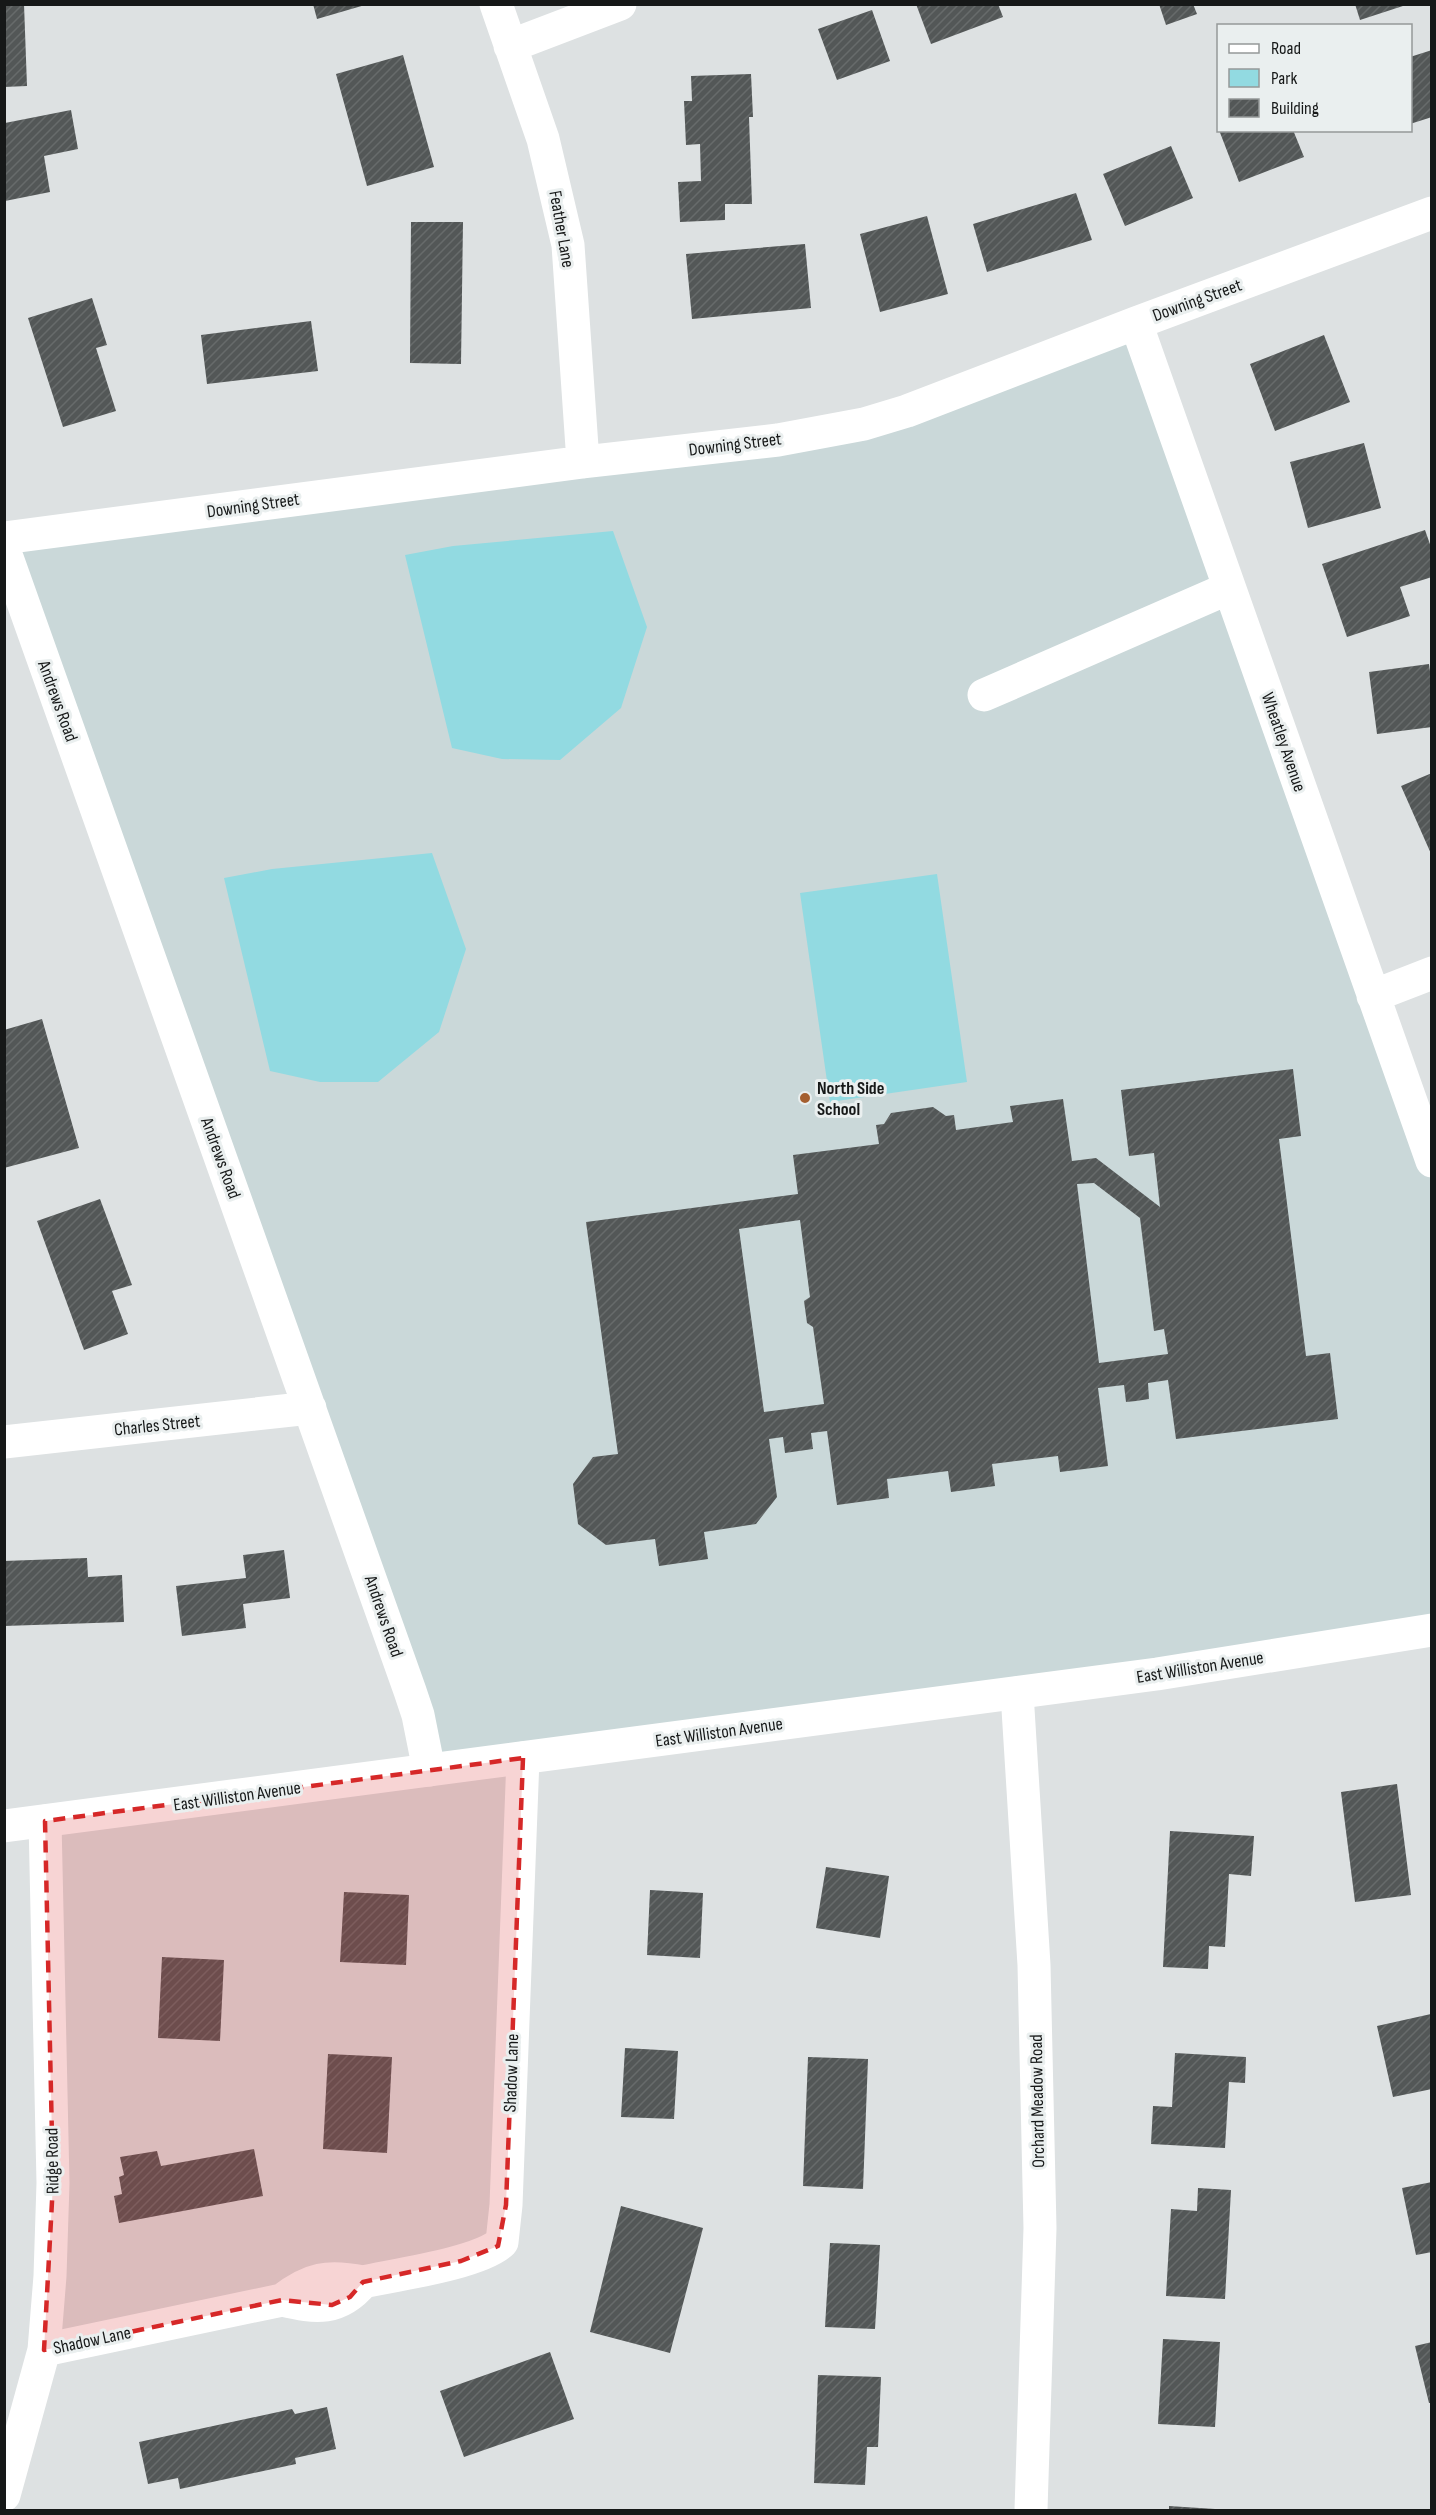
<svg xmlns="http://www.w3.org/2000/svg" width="1436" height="2515" font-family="'Sofia Sans Condensed',sans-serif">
	<defs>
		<pattern id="building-hatch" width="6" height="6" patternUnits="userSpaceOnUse" patternTransform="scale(1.5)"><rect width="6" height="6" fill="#535757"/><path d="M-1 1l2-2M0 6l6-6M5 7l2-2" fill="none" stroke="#676b6b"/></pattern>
	</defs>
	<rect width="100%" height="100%" fill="#dde1e2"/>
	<path fill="#cad8d9" d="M 1136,323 L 1431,1161 L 1431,1630 L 429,1770 L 5,549 L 778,440 Z"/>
	<path fill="#92dae1" d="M 613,531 L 647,627 L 621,708 L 560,760 L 502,759 L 452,748 L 405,555 L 453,546 Z
		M 432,853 L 466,949 L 439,1032 L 378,1082 L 320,1082 L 270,1071 L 224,878 L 272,869 Z
		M 937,874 L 967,1082 L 830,1102 L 800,893 Z"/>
	<path fill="url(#building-hatch)" fill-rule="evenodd" d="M 4,4 L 24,4 L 27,86 L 4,87 Z
		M 313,4 L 365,4 L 365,5 L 317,19 Z
		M 916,4 L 998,4 L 1003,17 L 931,44 Z
		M 1159,4 L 1193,4 L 1197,14 L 1166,25 Z
		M 1355,4 L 1406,4 L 1406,5 L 1360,20 Z
		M 872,10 L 890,61 L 837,80 L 818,29 Z
		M 1432,50 L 1432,117 L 1410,124 L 1410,57 Z
		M 403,55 L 434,167 L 367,186 L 336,74 Z
		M 751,74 L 753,117 L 749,117 L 752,204 L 725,204 L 725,220 L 680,222 L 678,182 L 701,181 L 700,144 L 686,145 L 684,101 L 692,101 L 691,76 Z
		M 71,110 L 78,149 L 44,156 L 50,192 L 5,201 L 5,123 Z
		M 1219,130 L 1293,130 L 1304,157 L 1239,182 Z
		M 1171,146 L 1193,198 L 1125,226 L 1103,174 Z
		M 1076,193 L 1092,240 L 987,272 L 973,224 Z
		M 927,216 L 948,294 L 880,312 L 860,234 Z
		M 411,222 L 463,222 L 461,364 L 410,363 Z
		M 805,244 L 811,308 L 692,319 L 686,254 Z
		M 92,298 L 107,345 L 96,348 L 116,411 L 63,427 L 28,318 Z
		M 311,321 L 318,371 L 207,384 L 201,335 Z
		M 1324,335 L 1350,402 L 1275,431 L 1250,364 Z
		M 1364,443 L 1381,508 L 1308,528 L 1290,462 Z
		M 1425,530 L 1432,550 L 1432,577 L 1400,587 L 1410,616 L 1347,637 L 1322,564 Z
		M 1429,664 L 1432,686 L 1432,727 L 1377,734 L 1369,672 Z
		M 1432,773 L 1432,856 L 1401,786 Z
		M 42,1019 L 79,1148 L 4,1168 L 4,1030 Z
		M 1293,1069 L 1301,1136 L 1279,1139 L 1306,1356 L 1330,1353 L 1338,1419 L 1176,1439 L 1168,1380 L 1148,1383 L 1149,1399 L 1136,1401 L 1126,1402 L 1124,1385 L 1098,1388 L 1108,1466 L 1060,1472 L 1058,1456 L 992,1464 L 995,1486 L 951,1492 L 948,1471 L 887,1479 L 889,1498 L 837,1505 L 827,1431 L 811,1433 L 813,1449 L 785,1453 L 783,1437 L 769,1439 L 777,1497 L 756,1524 L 704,1532 L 708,1559 L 659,1566 L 655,1539 L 606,1545 L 578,1524 L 573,1484 L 593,1457 L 618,1454 L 586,1222 L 798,1194 L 793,1155 L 879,1144 L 876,1125 L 884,1124 L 891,1113 L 933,1107 L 946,1116 L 954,1115 L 956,1130 L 1013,1122 L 1010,1106 L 1063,1099 L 1072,1161 L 1096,1158 L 1160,1207 L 1154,1153 L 1129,1156 L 1121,1090 ZM 1094,1183 L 1140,1218 L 1154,1331 L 1164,1329 L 1168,1354 L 1099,1363 L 1077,1184 ZM 800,1220 L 810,1297 L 804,1301 L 807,1323 L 813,1327 L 824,1404 L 764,1412 L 739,1229 Z
		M 100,1199 L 132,1285 L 112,1291 L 128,1334 L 84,1350 L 37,1221 Z
		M 284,1550 L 290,1598 L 243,1604 L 246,1628 L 182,1636 L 176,1586 L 246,1578 L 243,1555 Z
		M 87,1558 L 88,1577 L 122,1575 L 124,1622 L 4,1626 L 4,1561 Z
		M 1397,1784 L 1411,1895 L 1355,1902 L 1341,1792 Z
		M 1170,1831 L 1254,1836 L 1251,1876 L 1229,1874 L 1225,1947 L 1209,1946 L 1208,1969 L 1163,1967 Z
		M 826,1867 L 889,1876 L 880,1938 L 816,1928 Z
		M 650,1890 L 703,1893 L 700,1958 L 647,1955 Z
		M 344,1892 L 409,1895 L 406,1965 L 340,1962 Z
		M 162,1957 L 224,1960 L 220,2041 L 158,2038 Z
		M 1431,2014 L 1432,2089 L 1393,2097 L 1377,2026 Z
		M 625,2048 L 678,2051 L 674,2119 L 621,2117 Z
		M 1175,2053 L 1246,2057 L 1245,2083 L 1229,2082 L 1225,2148 L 1151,2144 L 1153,2106 L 1172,2107 Z
		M 328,2054 L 392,2057 L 387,2153 L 323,2149 Z
		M 808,2057 L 868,2059 L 863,2189 L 803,2186 Z
		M 254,2149 L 263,2196 L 119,2223 L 114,2196 L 122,2194 L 119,2177 L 124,2175 L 120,2157 L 157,2151 L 161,2166 Z
		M 1432,2182 L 1432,2252 L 1416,2255 L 1402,2188 Z
		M 1198,2188 L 1231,2190 L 1225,2299 L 1166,2296 L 1171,2209 L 1197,2211 Z
		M 621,2206 L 703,2228 L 670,2353 L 590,2332 Z
		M 830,2243 L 880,2245 L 875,2329 L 825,2327 Z
		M 1163,2339 L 1220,2342 L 1215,2427 L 1158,2424 Z
		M 1432,2342 L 1432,2403 L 1429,2403 L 1415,2346 Z
		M 550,2352 L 574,2419 L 464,2457 L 440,2391 Z
		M 818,2375 L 881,2377 L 878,2447 L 867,2447 L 865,2485 L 814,2483 Z
		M 327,2407 L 336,2449 L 295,2458 L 296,2464 L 180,2489 L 178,2478 L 148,2484 L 139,2442 L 292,2409 L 295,2414 Z
		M 1169,2506 L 1215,2509 L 1215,2510 L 1169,2510 Z"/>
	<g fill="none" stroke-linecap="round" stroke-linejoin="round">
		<path stroke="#fff" stroke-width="33" d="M 496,4 L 543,139 L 568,245 L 583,462
			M 510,46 L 620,4
			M 1136,323 L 1432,1161
			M 4,538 L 583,462 L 778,440 L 864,424 L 907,411 L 1136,323 L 1432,213
			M 4,549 L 410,1691 L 418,1715 L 429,1770
			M 984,695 L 1229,588
			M 1373,996 L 1432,973
			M 4,1442 L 310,1408
			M 1017,1693 L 1034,1965 L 1040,2228 L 1031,2510
			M 363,2282 C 395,2275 481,2263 502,2242 L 506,2205 L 523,1758
			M 44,2350 L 282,2300 C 316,2308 339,2311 363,2282 C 328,2275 310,2278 282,2300
			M 4,2495 L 44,2350 L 50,2276 L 53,2183 L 45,1821"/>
		<path stroke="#fff" stroke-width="33" d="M 4,1826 L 1157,1674 L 1432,1630"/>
	</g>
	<path fill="#d62828" fill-opacity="0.2" stroke="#d62828" stroke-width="4.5" stroke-dasharray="12 8" stroke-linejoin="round" d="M 523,1758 L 506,2205 L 498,2246 L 461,2261 L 363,2282 L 350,2297 L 332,2305 L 282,2300 L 44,2350 L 53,2183 L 45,1821 Z"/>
	<circle fill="#a45f30" stroke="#eaefef" stroke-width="2" cx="805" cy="1098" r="6"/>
	<g text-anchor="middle" stroke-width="6" stroke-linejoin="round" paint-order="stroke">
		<g font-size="18" fill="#161818" stroke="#eaefef">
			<text transform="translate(562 229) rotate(80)" y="6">Feather Lane</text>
			<text transform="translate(1197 300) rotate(-20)" y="6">Downing Street</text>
			<text transform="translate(735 444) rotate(-7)" y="6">Downing Street</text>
			<text transform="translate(253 505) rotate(-8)" y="6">Downing Street</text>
			<text transform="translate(58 701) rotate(70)" y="6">Andrews Road</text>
			<text transform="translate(1284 742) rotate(71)" y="6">Wheatley Avenue</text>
			<text transform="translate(221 1158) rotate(70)" y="6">Andrews Road</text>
			<text transform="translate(157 1425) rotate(-6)" y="6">Charles Street</text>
			<text transform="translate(384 1616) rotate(71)" y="6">Andrews Road</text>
			<text transform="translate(1200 1667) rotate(-9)" y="6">East Williston Avenue</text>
			<text transform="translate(719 1732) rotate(-8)" y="6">East Williston Avenue</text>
			<text transform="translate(237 1796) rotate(-8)" y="6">East Williston Avenue</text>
			<text transform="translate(511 2073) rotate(-88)" y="6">Shadow Lane</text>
			<text transform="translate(1037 2101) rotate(-91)" y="6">Orchard Meadow Road</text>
			<text transform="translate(52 2161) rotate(-91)" y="6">Ridge Road</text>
			<text transform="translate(92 2340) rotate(-12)" y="6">Shadow Lane</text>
		</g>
		<g font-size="18" font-weight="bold" fill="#161818" stroke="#eaefef" text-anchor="start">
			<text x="817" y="1094">North Side<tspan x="817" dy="21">School</tspan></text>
		</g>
	</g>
	<rect width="1436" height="2515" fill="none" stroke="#161818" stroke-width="12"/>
	<rect x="1217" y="24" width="195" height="108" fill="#eaefef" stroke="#959999" stroke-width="1.5"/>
	<rect x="1229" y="44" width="30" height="9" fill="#ffffff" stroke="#959999" stroke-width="1.5"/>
	<text x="1271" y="54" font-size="18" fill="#161818">Road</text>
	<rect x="1229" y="69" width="30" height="18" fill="#92dae1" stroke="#959999" stroke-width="1.5"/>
	<text x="1271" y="84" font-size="18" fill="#161818">Park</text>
	<rect x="1229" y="99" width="30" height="18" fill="url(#building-hatch)" stroke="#959999" stroke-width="1.5"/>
	<text x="1271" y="114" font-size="18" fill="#161818">Building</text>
</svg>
